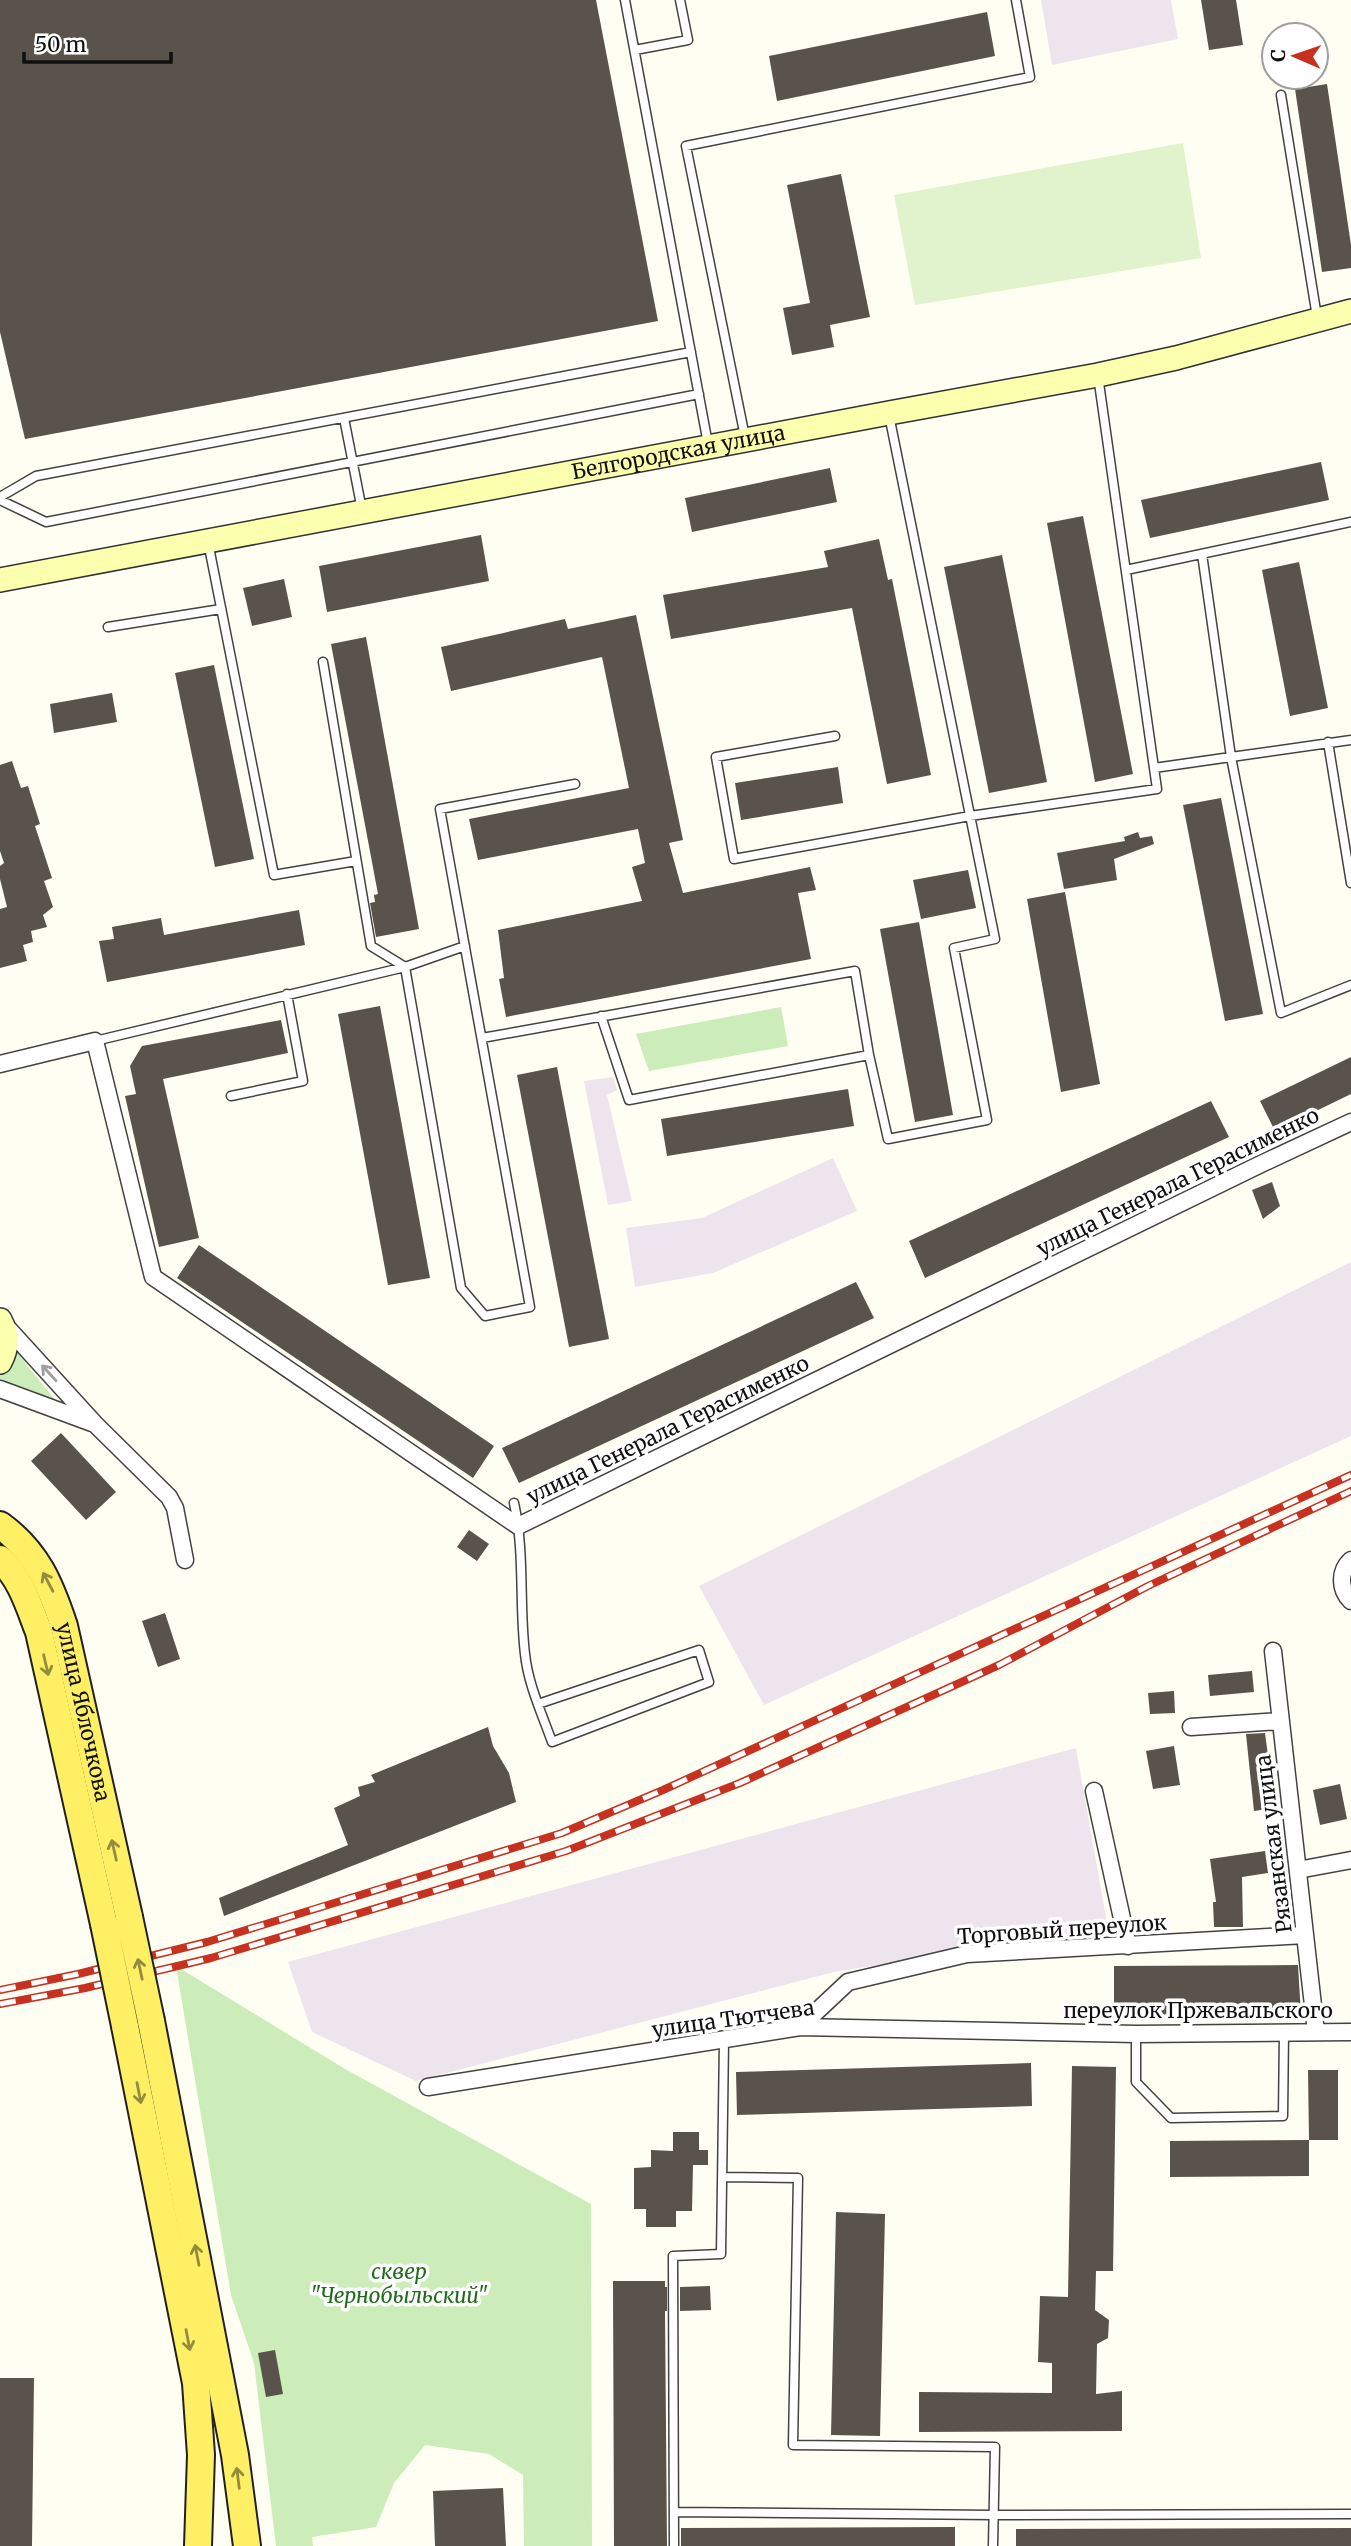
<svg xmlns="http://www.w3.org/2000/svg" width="1351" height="2546" font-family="Merriweather,serif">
	<rect width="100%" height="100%" fill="#fffef3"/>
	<path fill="#eee4ee" d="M 1041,0 L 1171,0 L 1178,39 L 1052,65 Z
		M 613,1077 L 617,1090 L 607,1095 L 632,1201 L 608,1205 L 584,1081 Z
		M 833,1158 L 857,1211 L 713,1273 L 635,1287 L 626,1228 L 702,1218 Z
		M 1351,1262 L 1351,1436 L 764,1705 L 699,1586 Z
		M 1076,1748 L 1108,1929 L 834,1972 L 416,2081 L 312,2032 L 288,1962 Z"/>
	<path fill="#ccecb9" d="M 781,1007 L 788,1046 L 649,1071 L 636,1034 Z
		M 12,1346 L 56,1401 L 0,1383 L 0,1374 Z
		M 176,1966 L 345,2069 L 591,2204 L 592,2546 L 524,2546 L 523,2475 L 489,2454 L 425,2445 L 394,2483 L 376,2527 L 312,2537 L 313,2546 L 276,2546 L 254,2363 L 231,2295 Z"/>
	<path fill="#e0f3cc" d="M 1183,143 L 1201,258 L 915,305 L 894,195 Z"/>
	<path fill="#59534b" d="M 0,0 L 596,0 L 658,321 L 25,439 L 0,332 Z
		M 1201,0 L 1236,0 L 1243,45 L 1209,50 Z
		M 987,12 L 995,56 L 777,101 L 769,56 Z
		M 1327,84 L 1351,245 L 1351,268 L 1322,272 L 1295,89 Z
		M 841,174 L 870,317 L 830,325 L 834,347 L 792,355 L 783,308 L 810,303 L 787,185 Z
		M 1321,462 L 1329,500 L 1150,538 L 1141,500 Z
		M 830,468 L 837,502 L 692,532 L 685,498 Z
		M 1083,516 L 1133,774 L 1095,782 L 1047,523 Z
		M 481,535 L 489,581 L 327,612 L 319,566 Z
		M 879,539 L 888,580 L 892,579 L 931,775 L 887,784 L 852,608 L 671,639 L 663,595 L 828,567 L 824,551 Z
		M 1002,555 L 1047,782 L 989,793 L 944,567 Z
		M 1299,562 L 1328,708 L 1290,716 L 1262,570 Z
		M 284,579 L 292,617 L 252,626 L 243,588 Z
		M 636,615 L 683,840 L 669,843 L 683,893 L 810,867 L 816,890 L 798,893 L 811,959 L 506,1017 L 499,979 L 504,978 L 498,930 L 642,901 L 632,867 L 645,863 L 638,829 L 478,860 L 469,819 L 629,788 L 602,657 L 451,691 L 441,647 L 565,619 L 568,629 Z
		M 366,637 L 419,929 L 376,937 L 370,903 L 375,902 L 374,895 L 378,894 L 331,644 Z
		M 214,665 L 254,859 L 215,867 L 175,673 Z
		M 112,693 L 117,722 L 54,733 L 50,704 Z
		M 12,761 L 21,788 L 28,786 L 40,824 L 35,826 L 52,878 L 44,881 L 53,907 L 43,915 L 47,927 L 31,931 L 33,942 L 23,945 L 27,961 L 0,968 L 0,909 L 7,907 L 0,879 L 0,866 L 4,863 L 0,851 L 0,765 Z
		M 838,767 L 843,803 L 741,820 L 735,783 Z
		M 1221,798 L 1263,1014 L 1225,1021 L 1183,805 Z
		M 1138,832 L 1140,838 L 1152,836 L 1154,844 L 1114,859 L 1117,880 L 1064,889 L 1057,853 L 1125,841 L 1124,837 Z
		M 968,870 L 976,908 L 921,919 L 913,880 Z
		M 1065,892 L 1100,1084 L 1061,1092 L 1027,899 Z
		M 299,910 L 305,945 L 107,982 L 99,941 L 114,939 L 112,927 L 161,918 L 164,935 Z
		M 919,922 L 953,1115 L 915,1122 L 880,929 Z
		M 380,1006 L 430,1278 L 388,1285 L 338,1014 Z
		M 281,1020 L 288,1053 L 163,1079 L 199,1238 L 159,1247 L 125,1096 L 136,1094 L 130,1066 L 142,1046 Z
		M 1351,1057 L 1351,1094 L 1275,1131 L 1260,1101 Z
		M 557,1067 L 609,1339 L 569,1347 L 517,1075 Z
		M 848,1089 L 854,1126 L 667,1156 L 661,1119 Z
		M 1211,1101 L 1229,1137 L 925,1278 L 909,1241 Z
		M 1272,1182 L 1280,1206 L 1263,1219 L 1252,1190 Z
		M 199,1245 L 494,1446 L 473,1478 L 177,1278 Z
		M 856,1282 L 874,1318 L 519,1483 L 502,1448 Z
		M 61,1433 L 116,1492 L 86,1520 L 31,1461 Z
		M 469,1530 L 489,1544 L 477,1561 L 457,1547 Z
		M 165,1613 L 180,1659 L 158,1667 L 142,1621 Z
		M 1252,1671 L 1254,1692 L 1210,1696 L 1208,1675 Z
		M 1174,1691 L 1175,1713 L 1150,1714 L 1148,1693 Z
		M 488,1727 L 493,1746 L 509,1773 L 516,1802 L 224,1916 L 219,1898 L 348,1845 L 334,1808 L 360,1796 L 358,1787 L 375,1782 L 371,1775 Z
		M 1265,1733 L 1275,1808 L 1254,1811 L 1246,1734 Z
		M 1174,1746 L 1180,1785 L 1153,1789 L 1146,1751 Z
		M 1340,1784 L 1347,1819 L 1320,1825 L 1313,1790 Z
		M 1265,1851 L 1268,1873 L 1242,1877 L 1243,1927 L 1214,1927 L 1213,1902 L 1216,1902 L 1210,1859 Z
		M 1298,1965 L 1301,2015 L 1114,2016 L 1114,1966 Z
		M 1031,2063 L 1032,2106 L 737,2115 L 736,2072 Z
		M 1072,2066 L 1116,2067 L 1113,2271 L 1096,2271 L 1095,2310 L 1109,2320 L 1108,2338 L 1097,2344 L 1096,2394 L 1122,2391 L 1122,2431 L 919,2432 L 919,2392 L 1052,2393 L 1052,2363 L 1038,2362 L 1040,2296 L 1068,2297 Z
		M 1308,2070 L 1338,2070 L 1338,2140 L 1309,2140 Z
		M 673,2132 L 699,2132 L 699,2150 L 708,2150 L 708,2165 L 693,2165 L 692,2211 L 676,2211 L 676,2227 L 646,2227 L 646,2209 L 634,2209 L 634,2168 L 651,2167 L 651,2150 L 673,2151 Z
		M 1309,2140 L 1309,2176 L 1170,2177 L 1170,2141 Z
		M 836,2212 L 885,2214 L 880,2436 L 831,2435 Z
		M 613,2281 L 665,2281 L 665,2287 L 667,2287 L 667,2311 L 665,2311 L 667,2546 L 614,2546 Z
		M 710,2286 L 711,2310 L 680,2311 L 680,2287 Z
		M 275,2350 L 283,2394 L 266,2397 L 258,2353 Z
		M 0,2378 L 34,2378 L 32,2546 L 0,2546 Z
		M 503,2488 L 506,2546 L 435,2546 L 433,2491 Z
		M 955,2527 L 955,2546 L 681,2546 L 681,2528 Z
		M 1351,2528 L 1351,2546 L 1016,2546 L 1016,2529 Z"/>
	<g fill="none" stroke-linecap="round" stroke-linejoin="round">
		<g stroke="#434343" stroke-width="11">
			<path id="service" d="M 625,0 L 708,444
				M 635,50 L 688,40 L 680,0
				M 1281,95 L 1317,317
				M 344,418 L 362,510
				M 745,437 L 686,146 L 1030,77 L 1016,0
				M 0,497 L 36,476 L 691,352
				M 0,500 L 46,522 L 699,394
				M 208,542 L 274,875 L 356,861
				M 1126,570 L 1351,522
				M 108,627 L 221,609
				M 835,736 L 716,757 L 734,859 L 970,816 L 1157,789 L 1098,376
				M 1351,740 L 1231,757 L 1281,1013 L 1351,985
				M 1328,742 L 1351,883
				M 1154,768 L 1231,757 L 1202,554
				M 465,946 L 405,967 L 461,1288 L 485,1316 L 530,1307 L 440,809 L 575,784
				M 482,1038 L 855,971 L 869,1055 L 629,1100 L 601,1016
				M 95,1041 L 405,967 L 371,946 L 323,662
				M 869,1055 L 888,1139 L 987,1120 L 954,948 L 995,939 L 889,415
				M 231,1096 L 303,1081 L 287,994
				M 514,1503 C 525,1552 519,1604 525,1654 C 528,1684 542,1714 552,1742 L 709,1682 L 699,1650 L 538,1704
				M 1136,2034 L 1136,2082 L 1171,2118 L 1283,2116 L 1284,2032
				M 722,2177 L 798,2178 L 793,2445 L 995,2447 L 993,2546
				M 674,2512 L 993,2515 L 1351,2514
				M 674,2546 L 673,2256 L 721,2254 L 724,2040"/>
		</g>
		<g stroke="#434343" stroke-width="19">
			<path id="minor" d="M 0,1064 L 95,1041 L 153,1277 L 518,1526 L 1261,1164 L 1351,1122
				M 3,1323 L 95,1424 L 169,1497 L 175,1508 L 185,1560
				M 0,1389 L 92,1423
				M 1351,1560 C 1339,1571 1339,1589 1351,1601
				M 1273,1651 L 1316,2032
				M 1191,1727 L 1281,1721
				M 1094,1791 L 1128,1946
				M 1298,1870 L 1351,1860
				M 800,2027 L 848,1982 L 967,1954 L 1305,1935
				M 428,2087 L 800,2027 L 1136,2034 L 1351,2032"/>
		</g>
		<g stroke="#323232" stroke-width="26">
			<g id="secondary">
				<path id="s1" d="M 0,580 L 889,413 L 1098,375 L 1176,358 L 1351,311"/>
				<path d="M 0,1320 C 8,1335 8,1347 0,1362"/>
			</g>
		</g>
		<g stroke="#212121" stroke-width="30">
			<g id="primary">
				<path id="s2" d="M 0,1525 C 37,1552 50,1584 64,1626 L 129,1917"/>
				<path d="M 0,1559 C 21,1578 29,1606 39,1632 L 104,1924"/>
				<path d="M 151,2021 L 235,2455 L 247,2546"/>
				<path d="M 125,2026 L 196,2383 L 201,2455 L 198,2546"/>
			</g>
		</g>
		<use href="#service" stroke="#fff" stroke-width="8"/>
		<use href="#minor" stroke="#fff" stroke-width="16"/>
		<use href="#secondary" stroke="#fcffae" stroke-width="23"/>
		<use href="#primary" stroke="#feef64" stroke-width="26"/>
		<g stroke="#c73120" stroke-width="8">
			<path id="rail" d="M 0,1990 L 78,1974 L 207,1942 L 562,1833 L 663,1790 L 1351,1475
				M 0,2004 L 85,1988 L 211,1958 L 566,1851 L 740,1783 L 999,1665 L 1148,1586 L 1351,1491"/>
		</g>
		<use href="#rail" stroke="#fff" stroke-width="5" stroke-dasharray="16" stroke-linecap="butt"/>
		<g stroke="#212121" stroke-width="30" stroke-linecap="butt">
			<path id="primary-bridge" d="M 129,1917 L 151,2021
				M 104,1924 L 125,2026"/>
		</g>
		<use href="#primary-bridge" stroke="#feef64" stroke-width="26"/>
	</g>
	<defs><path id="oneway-shaft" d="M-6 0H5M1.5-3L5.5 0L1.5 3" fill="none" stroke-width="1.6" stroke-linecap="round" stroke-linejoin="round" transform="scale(1.75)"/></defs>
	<use stroke="#9f9f9f" href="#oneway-shaft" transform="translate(49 1373) rotate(-132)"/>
	<g stroke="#938b3e">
		<use href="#oneway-shaft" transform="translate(48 1582) rotate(-118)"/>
		<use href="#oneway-shaft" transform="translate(46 1665) rotate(77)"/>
		<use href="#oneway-shaft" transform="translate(114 1850) rotate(-103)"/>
		<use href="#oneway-shaft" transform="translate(140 1969) rotate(-102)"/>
		<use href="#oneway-shaft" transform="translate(139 2093) rotate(79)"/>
		<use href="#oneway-shaft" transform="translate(197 2255) rotate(-101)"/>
		<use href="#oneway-shaft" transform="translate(188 2340) rotate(79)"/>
		<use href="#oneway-shaft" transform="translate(238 2478) rotate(-97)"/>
	</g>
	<g text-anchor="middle" stroke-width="7" stroke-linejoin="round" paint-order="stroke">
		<g font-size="21" fill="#101010" stroke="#fff">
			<text dy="7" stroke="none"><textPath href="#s1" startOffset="690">Белгородская улица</textPath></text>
			<text transform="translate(1178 1182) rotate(-26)" y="7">улица Генерала Герасименко</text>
			<text transform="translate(668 1430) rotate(-26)" y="7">улица Генерала Герасименко</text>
			<text dy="7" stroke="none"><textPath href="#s2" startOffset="210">улица Яблочкова</textPath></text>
			<text transform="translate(1274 1844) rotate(-97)" y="7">Рязанская улица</text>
			<text transform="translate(1062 1930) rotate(-4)" y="7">Торговый переулок</text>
			<text x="1198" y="2018">переулок Пржевальского</text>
			<text transform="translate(733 2019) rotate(-8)" y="7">улица Тютчева</text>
		</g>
		<g font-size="21" font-style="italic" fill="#216c1c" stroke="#fff">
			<text x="399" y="2279">сквер<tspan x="399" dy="24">"Чернобыльский"</tspan></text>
		</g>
	</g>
	<g transform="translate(1295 56) rotate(272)"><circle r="33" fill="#ffffff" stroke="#9f9f9f" stroke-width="2"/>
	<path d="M0-5L12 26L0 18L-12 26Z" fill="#c73120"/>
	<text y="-10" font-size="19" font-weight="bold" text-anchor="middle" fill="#101010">С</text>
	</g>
	<path d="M24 52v10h147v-10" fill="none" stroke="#101010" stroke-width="3.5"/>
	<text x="35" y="52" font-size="21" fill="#101010" stroke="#ffffff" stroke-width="5" paint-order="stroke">50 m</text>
</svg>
